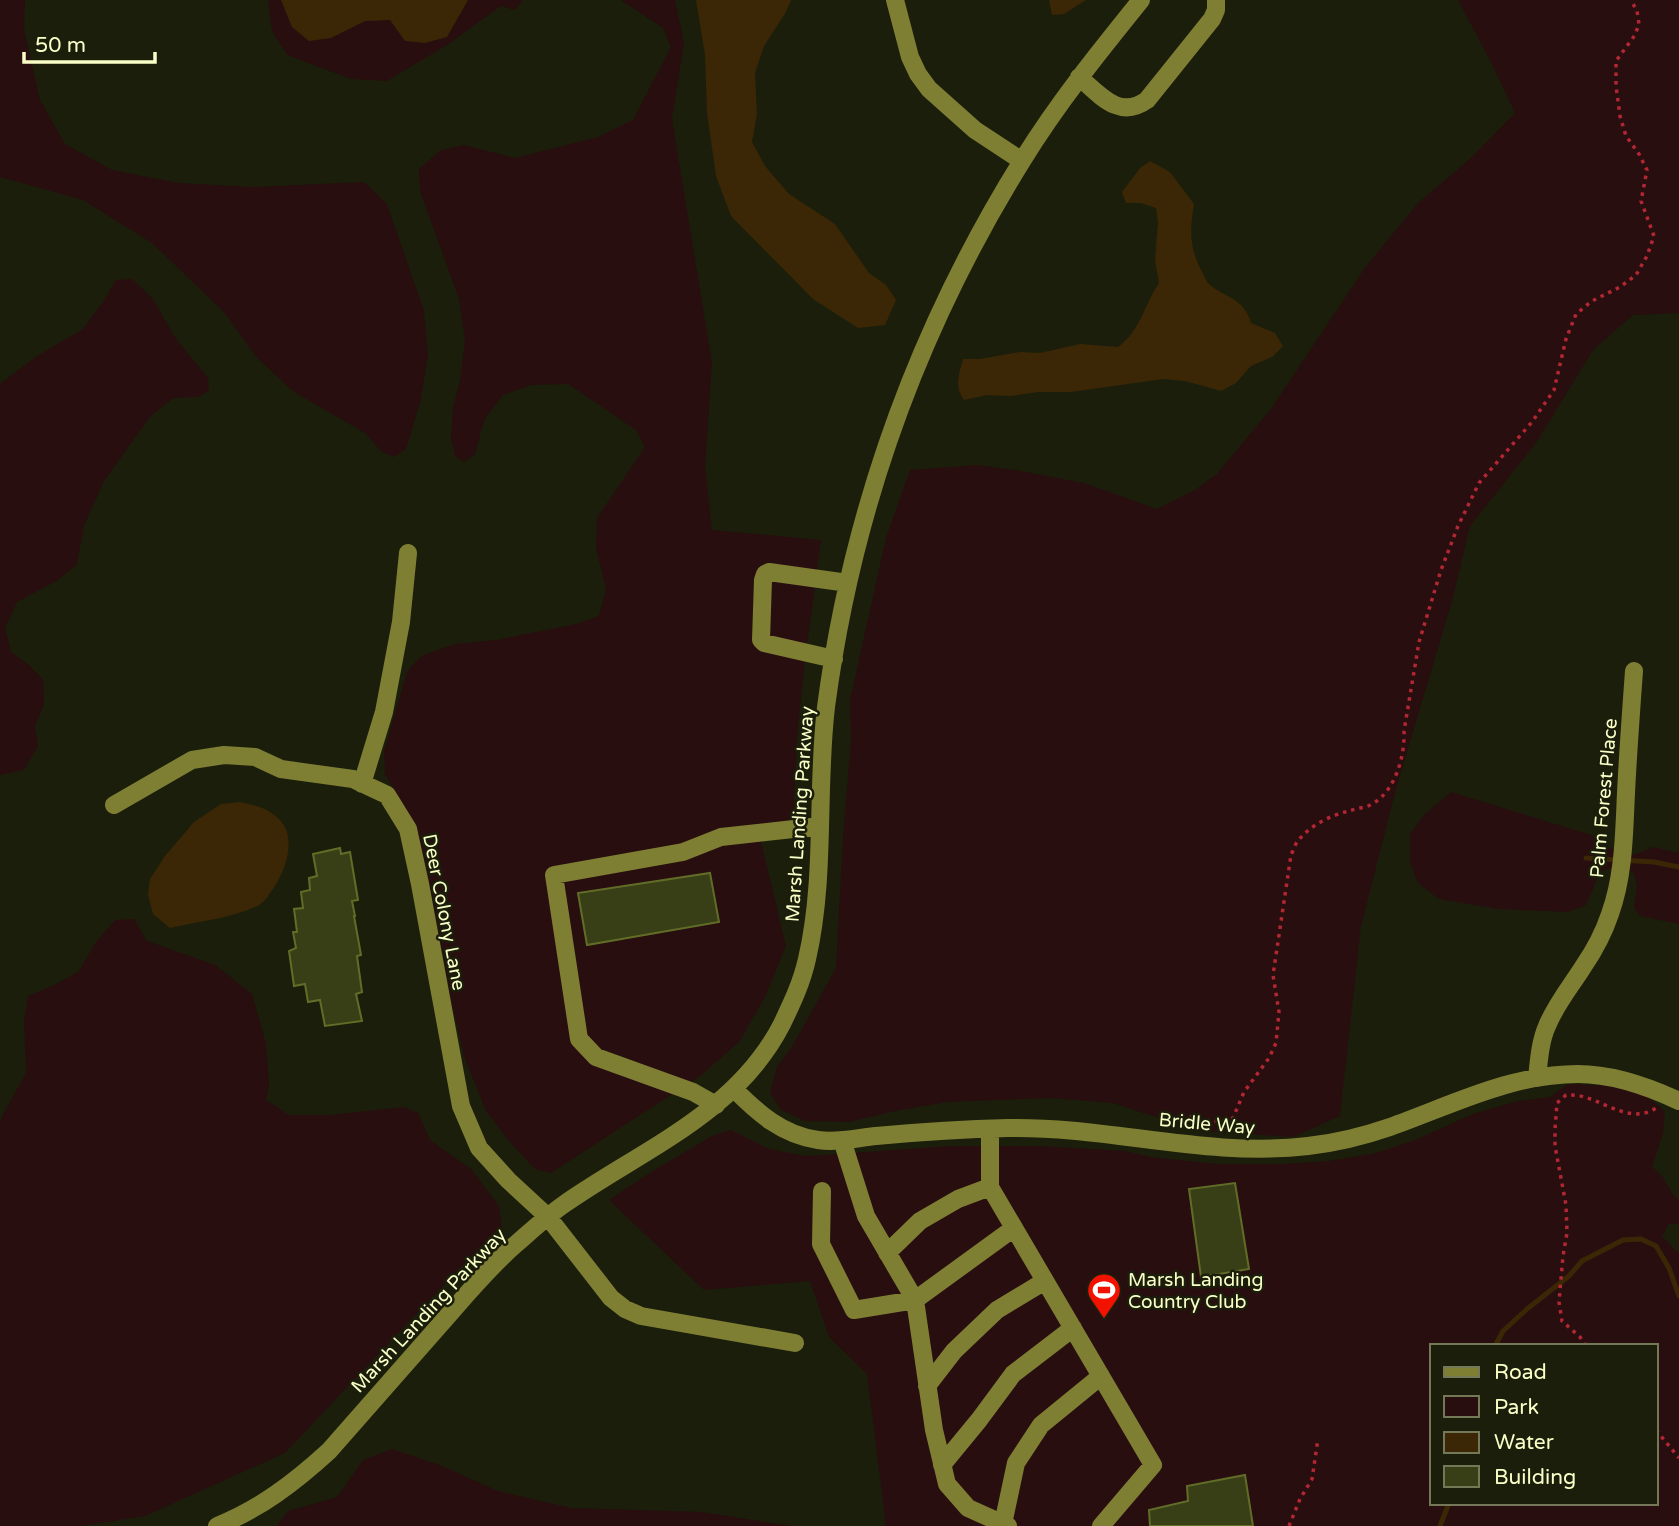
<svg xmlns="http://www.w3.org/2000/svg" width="1679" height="1526" font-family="'Varela Round',sans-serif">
	<rect width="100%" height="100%" fill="#1b1e0b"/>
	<path fill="#280e0f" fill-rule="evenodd" d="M 0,0 L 25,0 L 24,30 L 40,100 L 65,144 L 112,170 L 179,183 L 253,187 L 364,182 L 387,204 L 424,311 L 428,355 L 421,399 L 406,449 L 394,457 L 382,452 L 365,433 L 294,392 L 256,357 L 224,312 L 152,243 L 83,200 L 0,177 Z
		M 268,0 L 281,0 L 292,27 L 331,38 L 365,21 L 391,20 L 405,40 L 447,37 L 468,0 L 523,0 L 515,10 L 501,6 L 447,45 L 387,81 L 351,79 L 287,55 L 272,31 Z
		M 621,0 L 675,0 L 684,43 L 672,119 L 712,363 L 705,467 L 712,530 L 821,540 L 803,677 L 797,740 L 793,823 L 758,829 L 786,946 L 766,995 L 739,1042 L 700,1076 L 551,1173 L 535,1169 L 509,1141 L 486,1111 L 464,1056 L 452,1004 L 426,864 L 411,819 L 385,774 L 384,752 L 407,672 L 421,656 L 455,644 L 496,640 L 576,624 L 599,616 L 606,589 L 596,548 L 597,518 L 645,447 L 636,430 L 568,384 L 531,385 L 503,395 L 484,420 L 475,454 L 464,462 L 455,456 L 451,438 L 453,408 L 460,380 L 465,341 L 459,299 L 420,191 L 419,169 L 441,150 L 464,145 L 515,158 L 598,137 L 633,120 L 671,47 L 663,28 Z
		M 1458,0 L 1679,0 L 1679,313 L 1633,315 L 1593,350 L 1536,443 L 1470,526 L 1452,601 L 1396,789 L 1361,926 L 1340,1116 L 1293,1137 L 1199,1131 L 1113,1103 L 1050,1098 L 947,1102 L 895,1111 L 849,1122 L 806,1121 L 781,1110 L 770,1093 L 777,1067 L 793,1045 L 836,968 L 843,837 L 851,741 L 850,700 L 886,538 L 910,470 L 977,465 L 1014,470 L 1084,483 L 1157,509 L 1195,490 L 1217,474 L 1271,409 L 1364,269 L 1418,203 L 1471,158 L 1515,113 L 1491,62 Z
		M 132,279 L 153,299 L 176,339 L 208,378 L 209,390 L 199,397 L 173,398 L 150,417 L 104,481 L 84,526 L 77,564 L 58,580 L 17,602 L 5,628 L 11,652 L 30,666 L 43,680 L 44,704 L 35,726 L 38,746 L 24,770 L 0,775 L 0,384 L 37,356 L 83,329 L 104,300 L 116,280 Z
		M 1451,792 L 1604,839 L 1608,847 L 1627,856 L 1640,853 L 1653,847 L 1679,853 L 1679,924 L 1640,916 L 1634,908 L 1637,886 L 1634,873 L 1615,867 L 1600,872 L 1586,905 L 1568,912 L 1498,909 L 1439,899 L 1418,883 L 1410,863 L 1410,834 L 1424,815 Z
		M 134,919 L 147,941 L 215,965 L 252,994 L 266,1044 L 269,1084 L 266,1100 L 289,1115 L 329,1115 L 404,1107 L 418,1113 L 430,1140 L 471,1169 L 499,1206 L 502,1229 L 459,1269 L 285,1453 L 145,1516 L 82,1526 L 0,1526 L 0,1124 L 2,1116 L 26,1073 L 24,1021 L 28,996 L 54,985 L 78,972 L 96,942 L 115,920 Z
		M 1568,1084 L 1616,1086 L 1646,1096 L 1665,1111 L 1663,1133 L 1652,1167 L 1662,1176 L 1669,1188 L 1679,1202 L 1679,1222 L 1677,1224 L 1669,1224 L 1662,1236 L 1679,1254 L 1679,1526 L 886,1526 L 867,1374 L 829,1337 L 810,1281 L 704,1290 L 609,1200 L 656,1169 L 712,1136 L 731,1130 L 769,1149 L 806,1156 L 953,1146 L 1041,1146 L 1126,1151 L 1150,1157 L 1217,1164 L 1282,1164 L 1329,1161 L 1376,1153 L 1415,1140 L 1473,1114 L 1518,1101 L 1550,1097 ZM 1432,1346 L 1656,1346 L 1656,1503 L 1432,1503 Z
		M 392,1449 L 437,1464 L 498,1491 L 571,1508 L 702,1512 L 791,1526 L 277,1526 L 288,1511 L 337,1497 L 363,1460 Z"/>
	<path fill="#3b2706" d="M 281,0 L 468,0 L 447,37 L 425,43 L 405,41 L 390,20 L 365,21 L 331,38 L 309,41 L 292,27 Z
		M 696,0 L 791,0 L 786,12 L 764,46 L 755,73 L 757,114 L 752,142 L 765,166 L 789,194 L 835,224 L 869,273 L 886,285 L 896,300 L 885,325 L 858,328 L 813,299 L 731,216 L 716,176 L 707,113 L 705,55 Z
		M 1049,0 L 1086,0 L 1064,14 L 1052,15 Z
		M 1150,161 L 1170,172 L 1194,204 C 1190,229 1189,245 1200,268 C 1203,273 1205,279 1208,283 C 1224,298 1244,297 1251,323 L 1275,333 L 1283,346 L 1272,357 L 1251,366 L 1236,383 L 1221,391 L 1185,381 L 1163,379 L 1071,392 L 1038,392 L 1011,396 L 987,395 L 964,400 C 954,387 959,374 963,359 L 980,359 L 1020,352 L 1040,353 L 1080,344 L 1118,347 C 1141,330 1144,305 1159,283 L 1155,260 L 1158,222 L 1156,208 L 1141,203 L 1126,203 L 1122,192 L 1140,168 Z
		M 240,802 C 255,805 268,808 279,819 C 299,839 284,875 270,893 C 267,898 264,902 259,905 C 234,918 199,921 170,928 L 153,914 L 148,895 L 150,879 L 165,856 L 194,822 L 221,804 Z"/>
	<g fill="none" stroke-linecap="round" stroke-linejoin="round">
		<path stroke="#3b2706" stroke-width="5" d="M 1586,858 L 1654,862 L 1679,867
			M 1495,1346 L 1503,1331 L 1527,1309 L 1569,1276 L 1582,1261 L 1623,1240 L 1641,1239 L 1656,1246 L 1669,1268 L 1679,1296
			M 1440,1526 L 1449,1503"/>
	</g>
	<path fill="#383f16" stroke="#616d27" stroke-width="2" d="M 340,848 L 341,854 L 350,852 L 358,900 L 352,901 L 355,916 L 354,916 L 361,955 L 357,956 L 362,992 L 356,994 L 362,1021 L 325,1026 L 320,1000 L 308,1002 L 305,984 L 294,986 L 289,951 L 296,948 L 293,932 L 297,932 L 294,909 L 303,908 L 301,892 L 310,890 L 309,878 L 317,876 L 313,854 Z
		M 710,873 L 719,922 L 587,945 L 578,893 Z
		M 1235,1183 L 1249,1269 L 1201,1277 L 1189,1189 Z
		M 1245,1475 L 1253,1526 L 1150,1526 L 1149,1510 L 1188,1501 L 1187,1486 Z"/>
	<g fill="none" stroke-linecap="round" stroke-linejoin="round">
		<path stroke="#b32733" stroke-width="3.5" stroke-dasharray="3.5 5" stroke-linecap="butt" d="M 1181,1115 C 1198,1118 1216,1125 1233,1118 L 1244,1092 L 1269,1058 L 1276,1043 L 1279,1012 L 1273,975 L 1291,855 C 1293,851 1295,844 1298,841 C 1309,826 1331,815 1349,811 C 1357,808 1366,808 1374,803 C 1396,789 1405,755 1404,731 L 1419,642 L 1441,570 L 1458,526 L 1479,483 L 1532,422 L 1554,390 L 1566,339 L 1576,314 L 1592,301 L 1620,287 L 1636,275 L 1647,256 L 1654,236 L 1641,201 L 1647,170 L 1639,154 L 1626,136 L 1620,116 L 1616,86 L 1616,61 L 1635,35 L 1639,24 L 1637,11 L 1631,0
			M 1586,1346 L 1580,1337 L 1562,1321 L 1559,1302 L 1563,1256 L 1567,1233 L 1566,1205 L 1555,1146 L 1555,1129 L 1557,1103 L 1566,1095 C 1572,1095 1578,1095 1584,1097 C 1607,1103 1632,1124 1656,1108
			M 1656,1430 L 1679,1458
			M 1289,1526 L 1300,1499 L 1312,1479 L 1318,1439"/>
		<path stroke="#7e7f33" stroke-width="18" d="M 895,0 L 910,57 L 918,74 L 929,89 L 975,130 L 1022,161
			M 1079,77 C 1100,95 1119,120 1147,100 L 1212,19 L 1216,10 L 1216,0
			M 834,659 L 764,643 L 761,640 L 763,580 L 765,574 L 769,572 L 848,583
			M 362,784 L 384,712 L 401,622 L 408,553
			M 114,805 L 192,760 L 224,755 L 255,757 L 281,769 L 353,779 L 387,795 L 408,829 L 420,884 L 461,1106 L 479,1148 L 508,1180 L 548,1217 L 611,1298 L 625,1309 L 641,1316 L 795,1343
			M 1537,1078 C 1539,1060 1540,1042 1547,1026 C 1556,1004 1571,986 1583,967 C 1594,951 1604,932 1610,914 C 1624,875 1624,834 1626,793 C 1628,752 1631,712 1634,671
			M 734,1089 C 758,1113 782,1135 818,1140 C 837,1143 857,1138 876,1136 C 919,1132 964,1129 1008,1128 C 1108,1126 1207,1158 1308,1146 C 1335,1143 1364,1136 1390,1127 C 1452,1105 1511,1074 1578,1074 C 1613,1074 1647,1086 1679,1101
			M 716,1105 L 693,1092 L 596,1057 L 579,1039 L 554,875 L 683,852 L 721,837 L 820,826
			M 990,1129 L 990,1187 L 1153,1465 L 1101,1526
			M 842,1140 L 866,1216 L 915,1300 L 934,1430 L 947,1484 L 968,1508 L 1008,1526
			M 822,1191 L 821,1244 L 854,1310 L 915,1300 L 1014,1228
			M 887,1253 L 920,1221 L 958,1199 L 990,1187
			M 927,1386 L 954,1351 L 997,1310 L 1045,1281
			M 942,1465 L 979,1420 L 1013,1374 L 1073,1328
			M 1003,1524 L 1016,1463 L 1041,1425 L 1101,1376
			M 217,1526 C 260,1509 295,1482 329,1451 C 365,1410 402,1368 438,1327 C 463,1299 487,1269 516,1244 C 531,1231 546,1217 563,1205 C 641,1150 736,1114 782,1024 C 792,1003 802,982 807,959 C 826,877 816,791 826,707 C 852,510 917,330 1022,161 C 1057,104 1099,52 1141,0"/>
	</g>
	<defs>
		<g id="stadium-pin" transform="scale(1.75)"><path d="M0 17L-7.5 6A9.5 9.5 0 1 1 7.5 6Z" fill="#f21200" stroke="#1b1e0b"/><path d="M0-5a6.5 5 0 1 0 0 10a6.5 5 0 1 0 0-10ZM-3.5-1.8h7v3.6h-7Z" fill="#fff"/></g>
	</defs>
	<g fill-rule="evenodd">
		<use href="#stadium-pin" x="1104" y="1290"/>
	</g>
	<g text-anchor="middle" stroke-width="5" stroke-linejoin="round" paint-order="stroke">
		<g font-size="19" fill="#faffc7" stroke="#1b1e0b">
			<text transform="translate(1603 798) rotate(-85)" y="7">Palm Forest Place</text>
			<text transform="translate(799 814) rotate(-86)" y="7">Marsh Landing Parkway</text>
			<text transform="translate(445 912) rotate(79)" y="7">Deer Colony Lane</text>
			<text transform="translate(1207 1123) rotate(5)" y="7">Bridle Way</text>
			<text transform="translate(428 1310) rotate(-47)" y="7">Marsh Landing Parkway</text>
		</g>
		<g font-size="19" fill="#faffc7" stroke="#1b1e0b" text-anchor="start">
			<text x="1128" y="1286">Marsh Landing<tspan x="1128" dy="22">Country Club</tspan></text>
		</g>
	</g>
	<rect x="1430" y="1344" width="228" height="161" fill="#1b1e0b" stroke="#747856" stroke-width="2"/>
	<rect x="1444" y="1367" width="35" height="10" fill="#7e7f33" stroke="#747856" stroke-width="2"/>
	<text x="1494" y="1379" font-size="21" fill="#faffc7">Road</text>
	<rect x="1444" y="1396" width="35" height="21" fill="#280e0f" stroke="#747856" stroke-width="2"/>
	<text x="1494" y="1414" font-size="21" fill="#faffc7">Park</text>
	<rect x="1444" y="1432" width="35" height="21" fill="#3b2706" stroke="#747856" stroke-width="2"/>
	<text x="1494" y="1449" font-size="21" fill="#faffc7">Water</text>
	<rect x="1444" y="1466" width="35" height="21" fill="#383f16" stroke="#747856" stroke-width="2"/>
	<text x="1494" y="1484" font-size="21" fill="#faffc7">Building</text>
	<path d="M24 52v10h131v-10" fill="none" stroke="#faffc7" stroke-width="3.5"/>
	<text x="35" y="52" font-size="21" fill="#faffc7" stroke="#1b1e0b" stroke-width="5" paint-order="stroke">50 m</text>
</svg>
